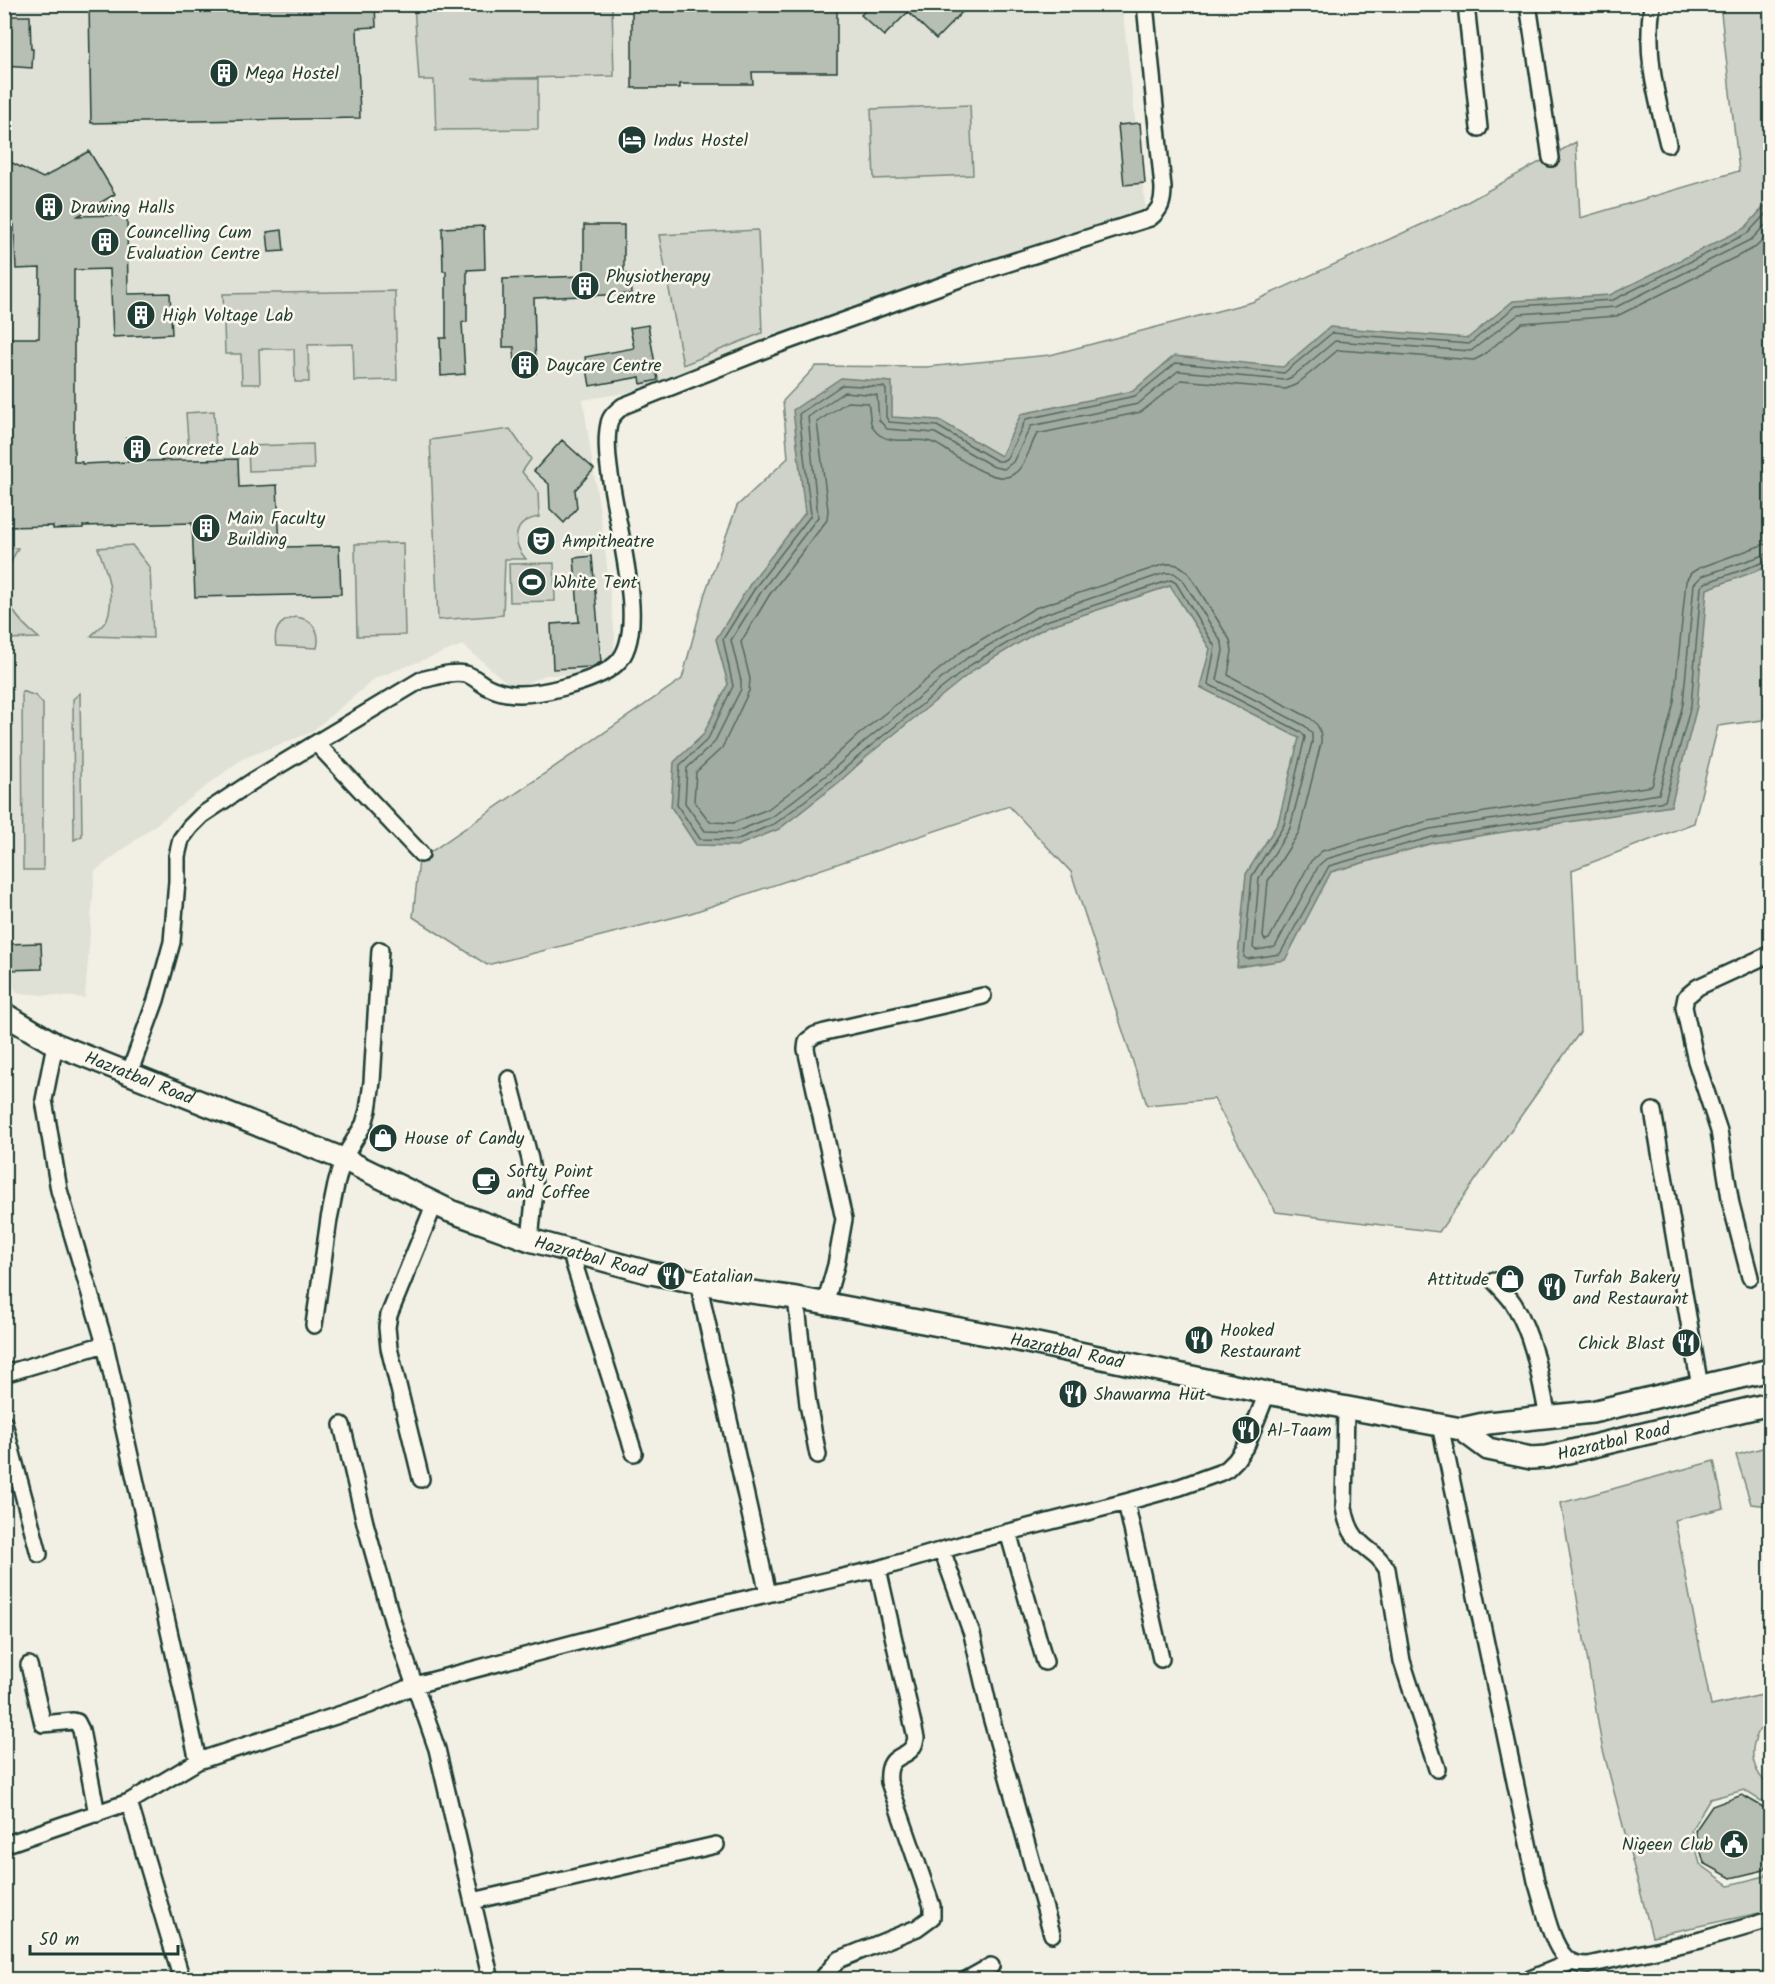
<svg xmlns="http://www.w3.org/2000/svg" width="1775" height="1984" font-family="Kalam,sans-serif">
	<rect width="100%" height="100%" fill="#f2f0e5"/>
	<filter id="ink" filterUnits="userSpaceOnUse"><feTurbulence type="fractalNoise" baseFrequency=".0167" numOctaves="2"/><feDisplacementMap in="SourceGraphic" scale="12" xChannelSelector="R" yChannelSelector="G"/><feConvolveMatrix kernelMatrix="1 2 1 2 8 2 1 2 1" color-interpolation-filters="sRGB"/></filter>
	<g filter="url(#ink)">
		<path fill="#e0e1d6" d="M 5,5 L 1122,5 L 1146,212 L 859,305 L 822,319 L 823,331 L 770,339 L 673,385 L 583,400 L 604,539 L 615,637 L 613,658 L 572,675 L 545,675 L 514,689 L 463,645 L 376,678 L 310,733 L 242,759 L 95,871 L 85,998 L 17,993 L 13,985 L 5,980 Z"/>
		<path fill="#cfd2c8" stroke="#77887e" stroke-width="1.5" d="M 414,5 L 612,5 L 614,76 L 472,79 L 538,79 L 538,129 L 436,130 L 434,80 L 419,80 Z
			M 1730,5 L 1770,5 L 1770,719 L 1718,726 L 1694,823 L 1572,870 L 1580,1032 L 1439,1232 L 1276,1212 L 1214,1099 L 1147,1105 L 1071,872 L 1009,806 L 691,913 L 487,965 L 413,917 L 419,860 L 682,679 L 705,593 L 737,506 L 788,458 L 783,401 L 816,366 L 926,367 L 1050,355 L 1252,302 L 1451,211 L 1576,142 L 1580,218 L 1739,171 L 1721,13 Z
			M 970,105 L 973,175 L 874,179 L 871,109 Z
			M 758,230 L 762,333 L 683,365 L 659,235 Z
			M 395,291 L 397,380 L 354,381 L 353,344 L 308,345 L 309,382 L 295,382 L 294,349 L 259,349 L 260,384 L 242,384 L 241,354 L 225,354 L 223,294 Z
			M 214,411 L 216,451 L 189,453 L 186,413 Z
			M 510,429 L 531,459 L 522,472 L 538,491 L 539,517 C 513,521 511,542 526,559 L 505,559 L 503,615 L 438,620 L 430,440 Z
			M 313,444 L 314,469 L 249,471 L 248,446 Z
			M 403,543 L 405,635 L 357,636 L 355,544 Z
			M 132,545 L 150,568 L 153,638 L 91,636 C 96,631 104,625 107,619 C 116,595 106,570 98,548 Z
			M 5,548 L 18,548 C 14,556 8,566 7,574 C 2,603 18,621 39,638 L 5,639 Z
			M 554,563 L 555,601 L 510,602 L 509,564 Z
			M 296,617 C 313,619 321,632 317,648 L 276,646 C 273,630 280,620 296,617 Z
			M 22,691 L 36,696 L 43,704 L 43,870 L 23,870 Z
			M 80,693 L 82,836 L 74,840 L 73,699 Z
			M 1770,1446 L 1770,1506 L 1751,1504 L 1736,1455 Z
			M 1714,1461 L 1724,1508 L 1675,1520 L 1711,1706 L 1767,1694 L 1770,1721 C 1766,1725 1759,1729 1757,1735 C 1748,1754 1754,1774 1770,1786 L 1770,1798 L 1761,1801 L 1744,1790 L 1710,1799 L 1691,1830 L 1700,1864 L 1729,1885 L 1765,1876 L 1770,1866 L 1770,1916 L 1768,1911 L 1652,1936 L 1602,1746 L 1561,1503 Z"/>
		<path fill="#a2aba1" stroke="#6e7f75" stroke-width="1.5" d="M 1770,200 L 1770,566 L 1707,589 L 1697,706 L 1671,806 L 1433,843 L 1331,872 L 1285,960 L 1237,967 L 1246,874 L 1278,823 L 1299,738 L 1200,687 L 1210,649 L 1170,586 L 1046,627 L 975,669 L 872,752 L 838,783 L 779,829 L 737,846 L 696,845 L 671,807 L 674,762 L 703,735 L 728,684 L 716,639 L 752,581 L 805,513 L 793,410 L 841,378 L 892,382 L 892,417 L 939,420 L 1001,456 L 1021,414 L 1133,391 L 1174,356 L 1283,367 L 1330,327 L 1468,338 L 1513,301 L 1610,295 L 1745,228 Z"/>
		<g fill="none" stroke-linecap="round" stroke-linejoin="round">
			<path stroke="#536960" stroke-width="1.5" d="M 1770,209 L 1748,233 L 1613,300 L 1516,306 L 1469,344 L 1332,333 L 1284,373 L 1176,363 L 1135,396 L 1026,419 L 1007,458 L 1002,461 L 997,461 L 937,426 L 889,422 L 886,417 L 886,390 L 884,387 L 842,385 L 799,414 L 811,515 L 757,585 L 723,639 L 733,686 L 708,739 L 680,765 L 677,805 L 700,839 L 736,840 L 776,823 L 834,778 L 868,748 L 972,664 L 1043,622 L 1171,580 L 1176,583 L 1215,647 L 1208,684 L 1301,732 L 1305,737 L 1284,825 L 1252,876 L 1244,957 L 1247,959 L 1280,954 L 1329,866 L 1432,837 L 1665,801 L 1691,705 L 1701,587 L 1705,583 L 1770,560
				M 1770,220 L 1752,239 L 1616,307 L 1519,314 L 1471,351 L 1335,341 L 1292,377 L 1285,380 L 1178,371 L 1138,404 L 1031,426 L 1013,462 L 1004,469 L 994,467 L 935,433 L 887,429 L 879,420 L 877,395 L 844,392 L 808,417 L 818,517 L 763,589 L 731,640 L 741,681 L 741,689 L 714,743 L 687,768 L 685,803 L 705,831 L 735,832 L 772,817 L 829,773 L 864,742 L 967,658 L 1039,616 L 1165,573 L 1174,573 L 1182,579 L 1222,643 L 1223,651 L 1217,680 L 1305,726 L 1312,733 L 1312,742 L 1290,828 L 1259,878 L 1253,948 L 1256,950 L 1275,947 L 1319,865 L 1326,859 L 1430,829 L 1659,794 L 1683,704 L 1694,584 L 1702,576 L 1770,553
				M 1770,233 L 1756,247 L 1617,316 L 1522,323 L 1482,356 L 1474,360 L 1338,350 L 1297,384 L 1286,389 L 1181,380 L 1141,412 L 1037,434 C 1029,447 1026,469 1010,476 C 992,484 953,453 936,444 C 918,435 893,447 877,433 C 868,425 871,414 868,403 L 847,402 L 817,422 L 828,510 L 827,520 L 770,594 L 741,642 L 750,679 L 749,691 L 722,748 L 696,772 L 694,801 L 710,822 L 733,823 L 768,809 L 824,766 L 858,735 L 962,651 L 1035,608 L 1162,565 C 1173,562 1182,565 1189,574 L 1230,640 L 1232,651 L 1228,675 L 1310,718 C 1319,724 1322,732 1321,743 L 1299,832 L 1268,881 L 1263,937 L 1265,940 L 1269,939 L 1311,861 L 1322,851 L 1428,821 L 1652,786 L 1674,702 L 1686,581 L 1691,573 L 1699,568 L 1762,545 L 1770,544"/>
		</g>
		<path fill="#b7beb3" stroke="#1f3d34" stroke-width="1.5" d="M 89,4 L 375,4 L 376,27 L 357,28 L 360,118 L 91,123 Z
			M 632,4 L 837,4 L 837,72 L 752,72 L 753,84 L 680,84 L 680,88 L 632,88 Z
			M 871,4 L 970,4 L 936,39 L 908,12 L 884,36 L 861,15 Z
			M 4,16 L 30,16 L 31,49 L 33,49 L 32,68 L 4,66 Z
			M 1140,123 L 1145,183 L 1124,185 L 1118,125 Z
			M 89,151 L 115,194 L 78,216 L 127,215 L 128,294 L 170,293 L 172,334 L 113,337 L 110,269 L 74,270 L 74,462 L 82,462 L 82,464 L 128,462 L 126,438 L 145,437 L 147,461 L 238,459 L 239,487 L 277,485 L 280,547 L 339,546 L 341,594 L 195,597 L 192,523 L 83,526 L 83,528 L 53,529 L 53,526 L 4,527 L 4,338 L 39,338 L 40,268 L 16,269 L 14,225 L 4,220 L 4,159 L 43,178 Z
			M 584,225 L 624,225 L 624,274 L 630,274 L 631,294 L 534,298 L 536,373 L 515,374 L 514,347 L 503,347 L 503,279 L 584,276 Z
			M 484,226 L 485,269 L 467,270 L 467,322 L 462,322 L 465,374 L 441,376 L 440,338 L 446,338 L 446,271 L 443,271 L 442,228 Z
			M 282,230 L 284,251 L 269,252 L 267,232 Z
			M 648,325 L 658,380 L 641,384 L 640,377 L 590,386 L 585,357 L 634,348 L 630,328 Z
			M 562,440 L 594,469 L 575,490 L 577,508 L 564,523 L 550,509 L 549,484 L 534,471 Z
			M 592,556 L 601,662 L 592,667 L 553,669 L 551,624 L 579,622 L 574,558 Z
			M 41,943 L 42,969 L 7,970 L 6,944 Z
			M 1742,1795 L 1770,1811 L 1770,1858 L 1764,1870 L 1731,1878 L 1704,1863 L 1695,1831 L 1712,1806 Z"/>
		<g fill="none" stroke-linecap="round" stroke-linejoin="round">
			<g stroke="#1f3d34" stroke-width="20">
				<path id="street" d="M 1466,4 L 1479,128
					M 1528,4 L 1551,158
					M 1652,4 C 1645,57 1656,95 1668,144
					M 317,744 L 421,854
					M 55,1044 L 44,1100 L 59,1190 L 105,1344 L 198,1761
					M 129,1074 L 156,1000 L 172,942 L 177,881 L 177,856 L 181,839 L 190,827 L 202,815 L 253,781 L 421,680 C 436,677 451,671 466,674 C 473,676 479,682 486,686 C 492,689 500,692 507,693 C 533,698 596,682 616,664 C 659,626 596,479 609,424 C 610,416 617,411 623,406 L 774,346 L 965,277 L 1150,218 C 1161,209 1163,202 1163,188 L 1145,4
					M 509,1079 L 530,1159 L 535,1190 L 530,1240
					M 1653,1111 L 1700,1387
					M 570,1251 L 634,1453
					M 1750,1277 L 1731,1204 L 1719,1131 L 1696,1061 L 1684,1007 L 1686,997 L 1698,987 L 1770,954
					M 1494,1281 C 1501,1289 1510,1297 1515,1306 C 1535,1340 1540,1379 1548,1417
					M 698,1282 L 768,1594
					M 796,1298 L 808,1404 L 818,1455
					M 825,1304 L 836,1265 L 844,1219 L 806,1049 L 807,1041 L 815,1035 L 825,1032 L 983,996
					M 314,1325 L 329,1219 L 336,1185 L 343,1159 L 364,1124 L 368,1110 L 372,1082 L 380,950
					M 4,1374 L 105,1344
					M 1346,1408 L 1344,1507 C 1346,1520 1350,1533 1360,1542 C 1372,1554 1376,1552 1387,1569 L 1402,1661 L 1437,1769
					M 4,1423 L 39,1554
					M 342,1425 L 365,1523 L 393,1623 L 437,1749 L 491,1980
					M 1440,1425 L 1536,1881 C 1543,1901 1550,1943 1566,1958 C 1572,1964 1580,1965 1588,1965 L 1701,1940 L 1763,1922
					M 421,1479 L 389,1348 L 387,1327 L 389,1315 L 435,1203
					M 1126,1502 L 1161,1659
					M 1008,1532 L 1045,1662
					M 942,1550 L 972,1634 L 991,1717 L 1052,1934
					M 29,1665 L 43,1724 L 73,1721 L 77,1722 L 81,1730 L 97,1814
					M 129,1802 L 182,1980
					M 4,1845 L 129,1802 L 198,1761 L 369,1705 L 415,1685 L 714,1606 L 878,1569 L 970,1542 L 1126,1502 L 1180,1487 L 1219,1473 L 1227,1469 L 1236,1460 L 1247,1444 L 1267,1393
					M 473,1901 L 716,1845
					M 821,1980 L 838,1960 L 917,1928 L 932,1917 L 932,1906 L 889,1782 C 886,1748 912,1763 916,1738 L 878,1569
					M 966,1980 L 991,1966
					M 1528,1980 L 1571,1962"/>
			</g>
			<g stroke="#1f3d34" stroke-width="26">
				<g id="secondary">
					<path id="s1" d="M 4,1014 L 55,1044 L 343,1159 L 450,1211 L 530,1240 L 651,1273 L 737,1290 L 796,1298 L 1018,1340 L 1267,1393 L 1461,1429 L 1488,1423 L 1592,1412 L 1770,1370"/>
					<path id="s2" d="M 1461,1429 L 1488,1449 L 1531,1458 L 1547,1457 L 1770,1404"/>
				</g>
			</g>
			<use href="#street" stroke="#fbf7ec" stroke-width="15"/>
			<use href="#secondary" stroke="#fbf7ec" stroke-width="21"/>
		</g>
	</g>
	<defs>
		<g id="building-disc" transform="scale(1.5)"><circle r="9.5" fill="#1f3d34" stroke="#fbf7ec"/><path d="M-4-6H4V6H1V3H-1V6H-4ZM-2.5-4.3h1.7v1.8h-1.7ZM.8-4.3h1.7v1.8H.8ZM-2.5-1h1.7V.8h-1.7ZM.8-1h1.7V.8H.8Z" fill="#fff"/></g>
		<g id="hotel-disc" transform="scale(1.5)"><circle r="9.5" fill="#1f3d34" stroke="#fbf7ec"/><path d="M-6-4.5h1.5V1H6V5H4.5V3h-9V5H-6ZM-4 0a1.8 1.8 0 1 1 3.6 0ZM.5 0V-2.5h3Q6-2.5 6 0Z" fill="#fff"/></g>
		<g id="theatre-disc" transform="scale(1.5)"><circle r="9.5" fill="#1f3d34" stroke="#fbf7ec"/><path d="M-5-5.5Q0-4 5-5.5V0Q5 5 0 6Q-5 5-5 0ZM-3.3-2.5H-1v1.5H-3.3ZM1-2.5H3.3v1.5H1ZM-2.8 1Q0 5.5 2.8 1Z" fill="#fff"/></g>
		<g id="stadium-disc" transform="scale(1.5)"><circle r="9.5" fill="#1f3d34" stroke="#fbf7ec"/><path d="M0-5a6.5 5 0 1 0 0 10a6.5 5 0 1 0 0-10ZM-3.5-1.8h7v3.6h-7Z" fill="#fff"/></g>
		<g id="shop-disc" transform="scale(1.5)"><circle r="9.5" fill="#1f3d34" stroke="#fbf7ec"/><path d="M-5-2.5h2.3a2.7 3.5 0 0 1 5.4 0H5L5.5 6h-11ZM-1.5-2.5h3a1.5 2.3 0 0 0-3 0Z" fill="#fff"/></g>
		<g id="cafe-disc" transform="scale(1.5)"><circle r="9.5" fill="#1f3d34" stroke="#fbf7ec"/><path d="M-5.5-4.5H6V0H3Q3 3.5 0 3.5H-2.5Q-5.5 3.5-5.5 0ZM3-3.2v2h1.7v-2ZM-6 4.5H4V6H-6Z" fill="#fff"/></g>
		<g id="restaurant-disc" transform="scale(1.5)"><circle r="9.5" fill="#1f3d34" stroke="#fbf7ec"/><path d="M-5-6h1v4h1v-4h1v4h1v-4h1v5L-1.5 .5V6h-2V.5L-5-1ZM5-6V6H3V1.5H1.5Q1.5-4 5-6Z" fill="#fff"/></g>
		<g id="civic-disc" transform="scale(1.5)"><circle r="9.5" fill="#1f3d34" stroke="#fbf7ec"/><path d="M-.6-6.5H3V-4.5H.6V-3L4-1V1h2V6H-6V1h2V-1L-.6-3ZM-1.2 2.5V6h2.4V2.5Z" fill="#fff"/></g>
	</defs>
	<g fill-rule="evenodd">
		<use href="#building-disc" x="224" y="73"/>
		<use href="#hotel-disc" x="632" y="140"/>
		<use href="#building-disc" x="49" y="207"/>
		<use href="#building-disc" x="105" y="242"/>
		<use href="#building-disc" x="585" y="286"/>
		<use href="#building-disc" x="141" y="315"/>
		<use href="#building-disc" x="525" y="365"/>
		<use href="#building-disc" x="137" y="449"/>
		<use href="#building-disc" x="206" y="528"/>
		<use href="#theatre-disc" x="541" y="541"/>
		<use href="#stadium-disc" x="532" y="582"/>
		<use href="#shop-disc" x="383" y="1138"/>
		<use href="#cafe-disc" x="486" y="1181"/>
		<use href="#restaurant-disc" x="671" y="1276"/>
		<use href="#shop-disc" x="1510" y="1279"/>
		<use href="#restaurant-disc" x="1552" y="1287"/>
		<use href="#restaurant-disc" x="1199" y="1340"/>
		<use href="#restaurant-disc" x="1686" y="1343"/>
		<use href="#restaurant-disc" x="1073" y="1394"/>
		<use href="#restaurant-disc" x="1246" y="1430"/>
		<use href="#civic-disc" x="1734" y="1844"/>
	</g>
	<g text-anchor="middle" stroke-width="5" stroke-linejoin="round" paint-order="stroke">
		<g font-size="18" fill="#1f3d34" stroke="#fbf7ec" text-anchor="start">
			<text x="245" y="79">Mega Hostel</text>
			<text x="653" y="146">Indus Hostel</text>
			<text x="70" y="213">Drawing Halls</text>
			<text x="126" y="238">Councelling Cum<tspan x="126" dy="21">Evaluation Centre</tspan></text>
			<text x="606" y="282">Physiotherapy<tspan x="606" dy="21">Centre</tspan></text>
			<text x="162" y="321">High Voltage Lab</text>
			<text x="546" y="371">Daycare Centre</text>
			<text x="158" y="455">Concrete Lab</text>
			<text x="227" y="524">Main Faculty<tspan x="227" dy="21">Building</tspan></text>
			<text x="562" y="547">Ampitheatre</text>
			<text x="553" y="588">White Tent</text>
			<text x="404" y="1144">House of Candy</text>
			<text x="507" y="1177">Softy Point<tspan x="507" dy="21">and Coffee</tspan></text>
			<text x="692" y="1282">Eatalian</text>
			<text x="1573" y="1283">Turfah Bakery<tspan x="1573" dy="21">and Restaurant</tspan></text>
			<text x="1489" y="1285" text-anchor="end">Attitude</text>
			<text x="1220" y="1336">Hooked<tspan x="1220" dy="21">Restaurant</tspan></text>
			<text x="1665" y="1349" text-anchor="end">Chick Blast</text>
			<text x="1094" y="1400">Shawarma Hut</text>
			<text x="1267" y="1436">Al-Taam</text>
			<text x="1713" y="1850" text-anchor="end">Nigeen Club</text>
		</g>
		<g font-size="18" fill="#1f3d34" stroke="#fbf7ec">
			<text dy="6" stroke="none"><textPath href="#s1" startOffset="150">Hazratbal Road</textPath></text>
			<text dy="6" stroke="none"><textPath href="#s1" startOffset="636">Hazratbal Road</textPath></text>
			<text dy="6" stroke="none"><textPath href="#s1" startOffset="1122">Hazratbal Road</textPath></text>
			<text dy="6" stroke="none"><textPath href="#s2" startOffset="162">Hazratbal Road</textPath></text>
		</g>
	</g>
	<rect width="1775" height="1984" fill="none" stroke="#fbf7ec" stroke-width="24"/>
	<rect x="12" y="12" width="1751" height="1960" fill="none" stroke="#1f3d34" stroke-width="2" filter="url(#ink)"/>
	<path d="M30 1945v9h148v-9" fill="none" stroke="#1f3d34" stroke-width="3"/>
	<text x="39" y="1945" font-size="18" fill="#1f3d34" stroke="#fbf7ec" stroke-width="4.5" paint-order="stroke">50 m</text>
</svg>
